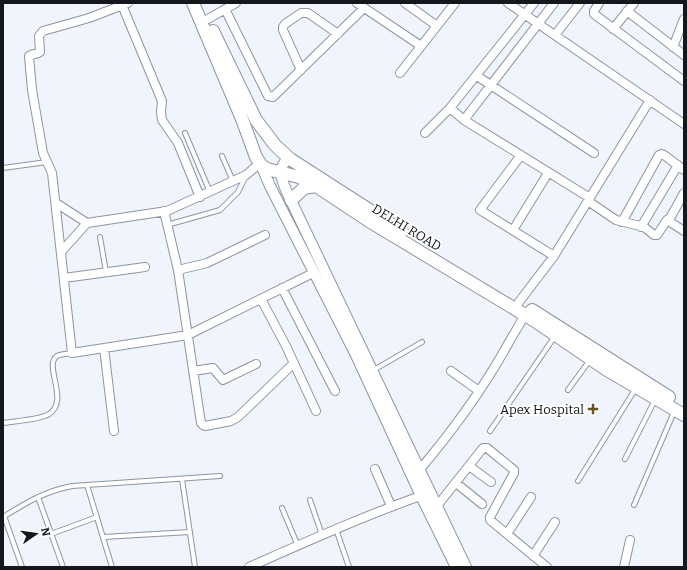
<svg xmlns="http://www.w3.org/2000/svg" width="687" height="570" font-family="Bitter,serif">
	<rect width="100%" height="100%" fill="#eff4fd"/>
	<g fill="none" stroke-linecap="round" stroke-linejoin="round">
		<g stroke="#8c95a2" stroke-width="6">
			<path id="service" d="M 185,133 L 210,192
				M 222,156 L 233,181
				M 3,168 L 47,162
				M 167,225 L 220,210 L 238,192 L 246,176
				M 100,237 L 106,272
				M 372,371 L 422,342
				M 568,390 L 590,360
				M 3,423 C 14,421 40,420 49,414 C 70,401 43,365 57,356 C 61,354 68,354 72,353
				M 490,431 L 555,336
				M 625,459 L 655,400
				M 182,479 L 195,567
				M 578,481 L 636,388
				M 87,485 L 112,567
				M 38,497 L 63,567
				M 310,500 L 322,535
				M 634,505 L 674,412
				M 282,508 L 298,546
				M 4,516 L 22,567
				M 3,517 C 26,503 45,491 72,486 L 220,476
				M 336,529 L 349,567
				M 51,534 L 97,517
				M 103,537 L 190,532"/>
		</g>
		<g stroke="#8c95a2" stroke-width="10">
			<path id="minor" d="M 128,3 L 89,18 L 43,31 L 39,36 L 40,52 C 37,55 33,53 29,56 L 32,90 L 43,153 L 52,173 L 72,353 L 188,335 L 313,273
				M 357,3 L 421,46
				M 405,3 L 437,26
				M 508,3 L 684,124
				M 599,3 L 594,11 L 594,14 L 684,81
				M 122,5 L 162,101 L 161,112 L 162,120 L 178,143 L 200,197
				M 225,9 L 268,96 L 273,97 L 364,8
				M 627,11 L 684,55
				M 208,19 L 236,3
				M 613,29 L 634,3
				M 555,35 L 580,3
				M 673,47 L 684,19
				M 301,70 L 283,30 L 283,27 L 285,24 L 301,13 L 308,13 L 338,34
				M 400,73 L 455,3
				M 477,76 L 594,153
				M 450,108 L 464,120 L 590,198
				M 464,120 L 554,3
				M 425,133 L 450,108 L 534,3
				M 521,155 L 480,210 L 554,256
				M 588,201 L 616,220 L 644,227 L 654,235 L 657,235 L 667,220 L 684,231
				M 56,203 L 87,223 L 167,211 L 246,175 L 260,163
				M 164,211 L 178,270 L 201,423 L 203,425 L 205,426 L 231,421 L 238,417 L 294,363
				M 669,220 L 684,193
				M 622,222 L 659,155 L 662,154 L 664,155 L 684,170
				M 641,227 L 678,165
				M 513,230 L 548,173
				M 61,252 L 87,223
				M 178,270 L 207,263 L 265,235
				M 64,278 L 145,267
				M 282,288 L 335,391
				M 261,299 L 286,346 L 316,411
				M 515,309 L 519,302 L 554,256 L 650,100
				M 104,348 L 114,431
				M 193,371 L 213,368 L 223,380 L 256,364
				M 451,371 L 479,391
				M 469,466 L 491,482
				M 375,469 L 391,506
				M 416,474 C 451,433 482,391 508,344 C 514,333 521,323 526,312
				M 456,483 L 482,504
				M 437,506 L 483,448 L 487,448 L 514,470 L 514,473 L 490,517 L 490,520 L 547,567
				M 507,534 L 531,497
				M 533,556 L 555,522
				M 249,567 C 308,541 366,515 426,494
				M 624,567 L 630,540"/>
		</g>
		<g stroke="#8c95a2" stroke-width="12">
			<path id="tertiary" d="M 289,158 C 277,167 281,178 286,190 L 466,567
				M 261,165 L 270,186 L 355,353 L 421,496 L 456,567"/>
		</g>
		<g stroke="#8c95a2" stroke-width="14">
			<path id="primary" d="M 193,3 L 242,119 L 256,157 L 261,165 L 267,169 L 299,177 L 310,182 L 369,221 L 535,321 L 607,370 L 684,415
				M 213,31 L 256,120 L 275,145 L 290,159 L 402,231
				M 291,200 L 304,188 L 315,186
				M 532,310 L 669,397"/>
		</g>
		<use href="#service" stroke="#fff" stroke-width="4"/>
		<use href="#minor" stroke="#fff" stroke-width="8"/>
		<use href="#tertiary" stroke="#fff" stroke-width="10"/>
		<use href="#primary" stroke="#fff" stroke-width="12"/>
	</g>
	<path fill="#6d5324" stroke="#fff" stroke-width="1.5" d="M591 403h4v4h4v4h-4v4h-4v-4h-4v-4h4z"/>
	<g text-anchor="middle" stroke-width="4" stroke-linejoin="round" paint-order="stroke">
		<g font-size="13" fill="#14171c" stroke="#fff">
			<text transform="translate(407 227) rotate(31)" y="5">DELHI ROAD</text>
		</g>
		<g font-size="13" fill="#14171c" stroke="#fff" text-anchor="end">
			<text x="584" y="414">Apex Hospital</text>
		</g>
	</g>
	<rect width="687" height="570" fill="none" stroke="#14171c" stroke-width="8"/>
	<g transform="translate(36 534) rotate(77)" stroke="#ffffff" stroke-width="3" paint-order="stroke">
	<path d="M0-3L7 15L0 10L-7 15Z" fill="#14171c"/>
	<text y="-6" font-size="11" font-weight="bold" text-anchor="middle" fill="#14171c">N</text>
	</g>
</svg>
